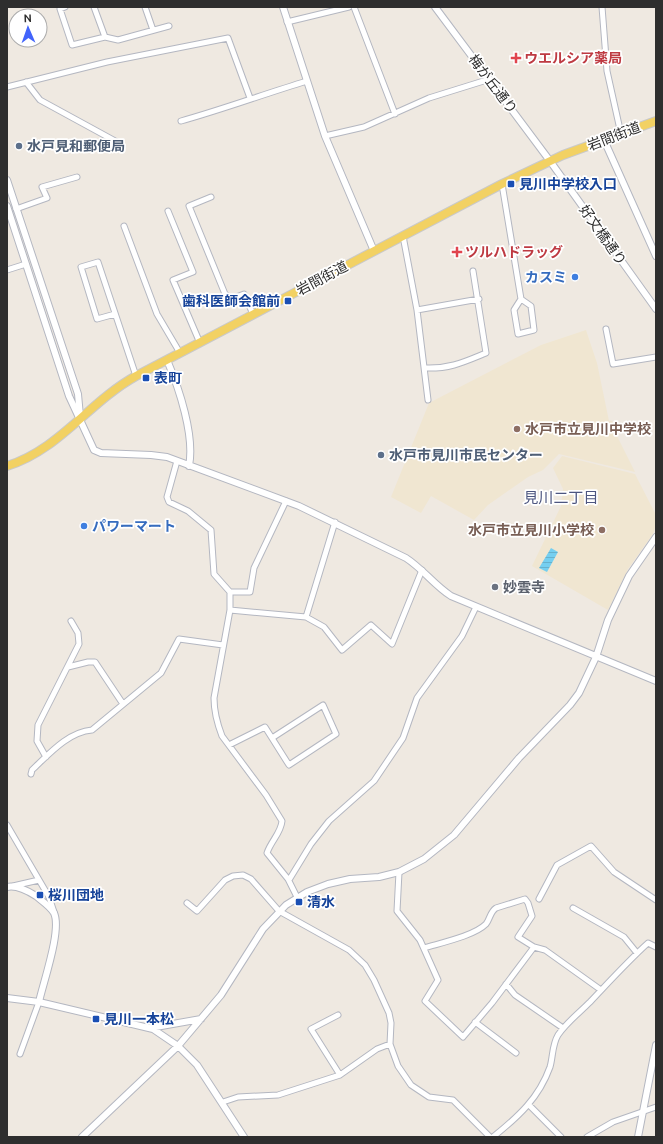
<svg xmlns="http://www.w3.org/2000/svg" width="663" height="1144" font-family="Ubuntu,'Noto Sans JP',sans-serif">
	<defs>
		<pattern id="water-rules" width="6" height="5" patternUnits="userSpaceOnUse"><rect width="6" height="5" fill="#75cff0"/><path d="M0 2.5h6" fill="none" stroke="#66b2ce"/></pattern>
	</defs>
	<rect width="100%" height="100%" fill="#efe9e1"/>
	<path fill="#f0e6d1" d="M 586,330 L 597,363 L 609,421 L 612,421 L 617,436 L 635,472 L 559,454 L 543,470 L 528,477 L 488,505 L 474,520 L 431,496 L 421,513 L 391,497 L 429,403 L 541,345 Z
		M 562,456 L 635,474 L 655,513 L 656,525 L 653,534 L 628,569 L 608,610 L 532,566 L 561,506 L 563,489 L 553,468 Z"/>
	<path fill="url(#water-rules)" d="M 551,548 L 558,552 L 547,572 L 539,568 Z"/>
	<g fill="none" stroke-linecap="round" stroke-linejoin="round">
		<g stroke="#b4b7c1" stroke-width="7">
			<path id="minor" d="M 65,7 L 60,9 L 72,45 L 105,37 L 118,40 L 169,26
				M 94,7 L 105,37
				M 145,7 L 153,30
				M 354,7 L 395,114
				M 602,7 L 607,71 L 621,134
				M 287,22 L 349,7
				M 26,82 L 40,100 L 117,142
				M 7,87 L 107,62 L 228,38 L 250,98
				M 181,121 C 224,109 264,94 307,81
				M 325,136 L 364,127 L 429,98 L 490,79
				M 502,184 L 521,299 L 514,310 L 518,334 L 534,330 L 531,306 L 521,299
				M 211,197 L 189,206 L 225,294 L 231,299 L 244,294 L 253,314
				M 16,209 L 47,198 L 42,187 L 77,177
				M 168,211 L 193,272 L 173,280 L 200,343
				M 124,226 L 157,314 L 180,353
				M 403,236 L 417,310 L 428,400
				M 7,270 L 26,264
				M 417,310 L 479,299
				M 115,314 L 97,319 L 81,267 L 98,262 L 136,376
				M 606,329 L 613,364 L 656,357
				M 425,368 C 450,369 464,362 486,353 L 473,271
				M 177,461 L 167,497 L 169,502 L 188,511 L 211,530 L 214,574 L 230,592 L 230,610 L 214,698 C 214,712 217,723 222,736 L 266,795 L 282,821 C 281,833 271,841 267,853 L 288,879 L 297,897
				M 230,592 L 250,592 L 254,568 L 286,501
				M 230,610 L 306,617 L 324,627 L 342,650 L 371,625 L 392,644 L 422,570
				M 306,617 L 335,522
				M 68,667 L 88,662 L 95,662 L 123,704
				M 229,745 L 265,727 L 289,765 L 336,734 L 323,705 L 272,738
				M 46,757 L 37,741 L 38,725 L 79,644 L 78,633 L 71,621
				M 31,774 L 32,770 C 49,754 68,732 92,730 L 161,673 L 179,639 L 223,645
				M 7,825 L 49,897 L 54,912
				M 399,872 L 397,911 L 420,940 L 438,980 L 425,1001 L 463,1037 L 492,1003 L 534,947 L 545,950 L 601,990
				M 289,880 L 311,844 L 329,821 L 374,781 L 403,738 L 417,698 L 462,636 L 476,607
				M 13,886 L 39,880
				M 539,899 L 557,865 L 591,846 L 614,872 L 656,900
				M 187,903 L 197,911 L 225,880 L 233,876 L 243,875 L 251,879 L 279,911 L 349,950 L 365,965 L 374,980 L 389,1013 L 391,1023 L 390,1044 L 398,1066 L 411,1085 L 429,1097 L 453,1100 L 490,1137
				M 573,908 L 624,937 L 637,953
				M 424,948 C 440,943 474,936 486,924 C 490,919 490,912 496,908 L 525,899 L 528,903 L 532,916 L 518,937 L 534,947
				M 506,984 L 515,995 L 563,1028
				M 338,1015 L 311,1029 L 340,1075
				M 475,1022 L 516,1053
				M 20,1054 L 39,1002
				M 223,1102 L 238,1097 L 278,1095 L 340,1075 L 377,1049 L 390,1044
				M 529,1105 L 561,1137
				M 493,1137 C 518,1117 539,1098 550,1067 C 553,1057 552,1045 558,1035 C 567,1022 579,1013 590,1002 C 609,982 627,962 648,943 L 656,947
				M 587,1137 L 613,1122 L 656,1107"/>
		</g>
		<g stroke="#b4b7c1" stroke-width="8">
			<path id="tertiary" d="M 283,7 L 325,136 L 374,251
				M 435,7 L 550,161 L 656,309
				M 604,140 L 656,256
				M 7,180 L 78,394 L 80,416
				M 7,206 L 69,396 L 94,450 L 101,453 L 151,455 L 167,457 L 299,506 L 406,558 C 423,569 434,585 451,596 L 656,681
				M 167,360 C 179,388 195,436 189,466
				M 7,887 C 16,885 28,891 36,896 C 42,901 50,906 54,913 C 62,930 43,983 39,1002
				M 7,998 L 39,1002 L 153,1029 L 178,1046 L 197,1065 L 244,1137
				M 150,1028 L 201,1019
				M 82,1137 L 178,1046 L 221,995 L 263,929 L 286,905 L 307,892 L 328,884 L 350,879 L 379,877 L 399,872 L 424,859 L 454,835 L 519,758 L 570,705 L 579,693 L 596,657 L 608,620 L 629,576 L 656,537
				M 638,1137 L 656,1045"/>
		</g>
		<g stroke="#c9c9c9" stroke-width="10">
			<path id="primary" d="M 7,466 C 59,450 89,402 136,376 L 502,184 L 563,155 L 656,121"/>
		</g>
		<use href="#minor" stroke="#fff" stroke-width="5"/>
		<use href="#tertiary" stroke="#fff" stroke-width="6"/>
		<use href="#primary" stroke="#f2d163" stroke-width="8"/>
	</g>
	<g fill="#e0444e" stroke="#fff" stroke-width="1.5">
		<path d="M514 52h4v4h4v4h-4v4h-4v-4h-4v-4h4z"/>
		<path d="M455 246h4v4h4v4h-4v4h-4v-4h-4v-4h4z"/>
	</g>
	<g fill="#5c6f8a" stroke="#fff" stroke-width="1.5">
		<circle cx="19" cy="146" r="4"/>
		<circle cx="381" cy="455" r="4"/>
	</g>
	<g fill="#1a4fb4" stroke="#fff" stroke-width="1.5">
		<rect x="507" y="180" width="8" height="8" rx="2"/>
		<rect x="284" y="297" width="8" height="8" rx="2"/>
		<rect x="142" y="374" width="8" height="8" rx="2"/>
		<rect x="36" y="891" width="8" height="8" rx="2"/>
		<rect x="295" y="898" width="8" height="8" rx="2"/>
		<rect x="92" y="1015" width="8" height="8" rx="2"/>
	</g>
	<g fill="#3f7fe0" stroke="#fff" stroke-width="1.5">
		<circle cx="575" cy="277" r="4"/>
		<circle cx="84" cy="526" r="4"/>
	</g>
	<g fill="#8d6e63" stroke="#fff" stroke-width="1.5">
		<circle cx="517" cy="429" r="4"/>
		<circle cx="602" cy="530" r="4"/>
	</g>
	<circle fill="#6b7280" stroke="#fff" stroke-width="1.5" cx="495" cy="587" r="4"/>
	<g text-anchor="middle" stroke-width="3.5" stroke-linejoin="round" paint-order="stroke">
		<g font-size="14" font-weight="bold" fill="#be3a42" stroke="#fff" text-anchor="start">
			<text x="524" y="63">ウエルシア薬局</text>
			<text x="465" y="257">ツルハドラッグ</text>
		</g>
		<g font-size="14" fill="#2e2e2e" stroke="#fff">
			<text transform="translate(493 84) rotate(53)" y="5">梅が丘通り</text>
			<text transform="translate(614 136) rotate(-21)" y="5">岩間街道</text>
			<text transform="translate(603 235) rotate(55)" y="5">好文橋通り</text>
			<text transform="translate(322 278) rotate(-28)" y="5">岩間街道</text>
		</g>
		<g font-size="14" font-weight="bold" fill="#4e5e75" stroke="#fff" text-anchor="start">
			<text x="27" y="151">水戸見和郵便局</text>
			<text x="389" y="460">水戸市見川市民センター</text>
		</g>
		<g font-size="14" font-weight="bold" fill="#164399" stroke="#fff" text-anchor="start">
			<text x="519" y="189">見川中学校入口</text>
			<text x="280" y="306" text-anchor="end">歯科医師会館前</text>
			<text x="154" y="383">表町</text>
			<text x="48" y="900">桜川団地</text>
			<text x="307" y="907">清水</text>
			<text x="104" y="1024">見川一本松</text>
		</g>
		<g font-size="14" font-weight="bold" fill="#366cbe" stroke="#fff" text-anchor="end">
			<text x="567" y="282">カスミ</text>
			<text x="92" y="531" text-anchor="start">パワーマート</text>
		</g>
		<g font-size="14" font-weight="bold" fill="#785e54" stroke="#fff" text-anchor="start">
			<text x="525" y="434">水戸市立見川中学校</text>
			<text x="594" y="535" text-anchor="end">水戸市立見川小学校</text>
		</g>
		<g font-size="14" font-weight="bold" fill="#5b616d" stroke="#fff" text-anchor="start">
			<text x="503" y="592">妙雲寺</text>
		</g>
		<g font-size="15" fill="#4d5680" stroke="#fff">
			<text x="561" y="503">見川二丁目</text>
		</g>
	</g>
	<rect width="663" height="1144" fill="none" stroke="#2e2e2e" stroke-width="16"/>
	<g transform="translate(28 28) rotate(358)"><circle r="19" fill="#ffffff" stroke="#ababab"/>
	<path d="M0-3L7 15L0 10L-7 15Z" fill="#4264fb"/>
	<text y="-6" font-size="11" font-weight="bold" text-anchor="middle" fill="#2e2e2e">N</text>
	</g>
</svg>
